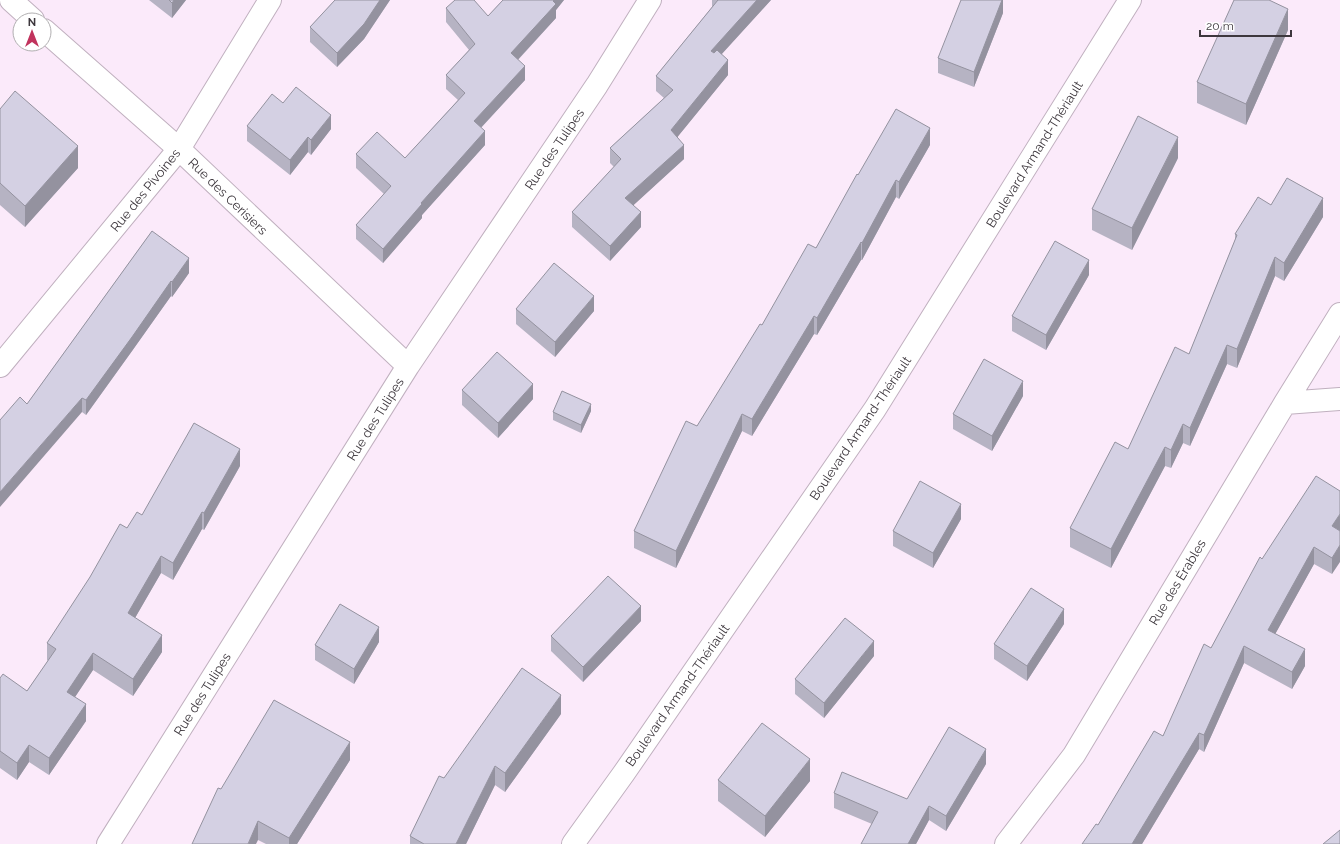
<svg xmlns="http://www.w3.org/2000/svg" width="1340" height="844" font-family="Raleway,sans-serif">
	<rect width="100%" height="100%" fill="#fbeafa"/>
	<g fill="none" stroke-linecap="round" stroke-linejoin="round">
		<g stroke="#c0b0bf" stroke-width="24">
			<path id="minor" d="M 11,0 L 33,20
				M 44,30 L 179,149 L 408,366
				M 0,366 L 179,149 L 270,0
				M 1285,403 L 1340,399
				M 108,844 L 408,366 L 597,85 L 650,0
				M 1006,844 L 1074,755 L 1285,403 L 1340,314"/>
		</g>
		<g stroke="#c0b0bf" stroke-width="24">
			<path id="tertiary" d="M 573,844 L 624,773 L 875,409 L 1130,0"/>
		</g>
		<use href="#minor" stroke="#fff" stroke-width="22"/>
		<use href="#tertiary" stroke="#fff" stroke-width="22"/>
	</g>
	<path fill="#b6b3c3" d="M 149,0 L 186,0 L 172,18 Z
		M 335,0 L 390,0 L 364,39 L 337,67 L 310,42 L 310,27 Z
		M 503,0 L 564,0 L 556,10 L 556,18 L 518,60 L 525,80 L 481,128 L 485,145 L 422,215 L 422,218 L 383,263 L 356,239 L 356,225 L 384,194 L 356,168 L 356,154 L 405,158 L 458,100 L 446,89 L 446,75 L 469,50 L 446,22 L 446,8 L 488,16 Z
		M 712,0 L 771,0 L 721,54 L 728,75 L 677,137 L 684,159 L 633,205 L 641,227 L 610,261 L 572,227 L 572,212 L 614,167 L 610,163 L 610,148 L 664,98 L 656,91 L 656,76 L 712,7 Z
		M 1003,0 L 1003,13 L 974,87 L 938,73 L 938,58 Z
		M 1288,30 L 1246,125 L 1197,103 L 1197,82 Z
		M 283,103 L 331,129 L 311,155 L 308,152 L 290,175 L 247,141 L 247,126 Z
		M 0,109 L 78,168 L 25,227 L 0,205 Z
		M 930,145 L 899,199 L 896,197 L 862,260 L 861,260 L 817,335 L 814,334 L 752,436 L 742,431 L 676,568 L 634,548 L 634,531 L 697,426 L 762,325 L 816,248 L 858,175 Z
		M 1178,158 L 1132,250 L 1092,230 L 1092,209 Z
		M 1271,205 L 1323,217 L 1284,281 L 1275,276 L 1237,368 L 1227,364 L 1190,446 L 1183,443 L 1171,468 L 1165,466 L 1111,568 L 1070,547 L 1070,528 L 1128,449 L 1189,354 L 1235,240 L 1235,234 Z
		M 152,231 L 189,273 L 172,297 L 171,296 L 132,351 L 86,415 L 82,412 L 27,404 Z
		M 1089,275 L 1046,350 L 1012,331 L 1012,316 Z
		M 516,309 L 594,311 L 555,357 L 516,324 Z
		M 462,390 L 533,399 L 498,438 L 462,405 Z
		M 1023,396 L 992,451 L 953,429 L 953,414 Z
		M 591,411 L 581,433 L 553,420 L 553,412 Z
		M 240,466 L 204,530 L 202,529 L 173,580 L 161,573 L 135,618 L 162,652 L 133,696 L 93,670 L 75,697 L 86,721 L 49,775 L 29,762 L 17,780 L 0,768 L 0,678 L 27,691 L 48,661 L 47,660 L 47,643 L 127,528 L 142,515 Z
		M 1340,491 L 1332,574 L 1314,564 L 1275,634 L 1305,666 L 1292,689 L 1244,663 L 1204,752 L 1199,749 L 1142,844 L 1082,844 L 1098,825 L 1163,736 L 1211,648 L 1262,559 Z
		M 961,519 L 933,568 L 893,546 L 893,531 Z
		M 641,621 L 583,682 L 551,651 L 551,636 Z
		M 1064,624 L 1027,681 L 994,659 L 994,644 Z
		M 379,642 L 354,684 L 315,660 L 315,645 Z
		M 874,656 L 824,718 L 795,694 L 795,679 Z
		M 561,714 L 505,792 L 495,785 L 466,844 L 410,844 L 410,836 L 444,778 Z
		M 350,760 L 297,844 L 266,844 L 258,840 L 221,789 Z
		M 986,764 L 946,831 L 929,820 L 916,844 L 861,844 L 872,824 L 834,808 L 834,793 L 907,799 Z
		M 718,780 L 810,781 L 765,837 L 718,801 Z"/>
	<path fill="#94929f" d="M 174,0 L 186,0 L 172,18 L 172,3 Z
		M 380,0 L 390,0 L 364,39 L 337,67 L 337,53 Z
		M 554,0 L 564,0 L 556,10 L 556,18 L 511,67 L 511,53 Z
		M 757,0 L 771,0 L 711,66 L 711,51 Z
		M 1002,0 L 1003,0 L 1003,13 L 974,87 L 974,72 Z
		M 1288,9 L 1288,30 L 1246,125 L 1246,104 Z
		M 728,60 L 728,75 L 671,145 L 671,130 Z
		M 525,66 L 525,80 L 474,135 L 474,121 Z
		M 331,115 L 331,129 L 311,155 L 311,140 Z
		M 930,128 L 930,145 L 899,199 L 899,182 Z
		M 485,131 L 485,145 L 422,215 L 422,218 L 383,263 L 383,249 L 421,203 Z
		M 308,137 L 308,152 L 290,175 L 290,160 Z
		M 1178,137 L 1178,158 L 1132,250 L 1132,228 Z
		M 684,145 L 684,159 L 625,213 L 625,198 Z
		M 78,146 L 78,168 L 25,227 L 25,206 Z
		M 896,180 L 896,197 L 862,260 L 862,243 Z
		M 1323,198 L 1323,217 L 1284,281 L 1284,263 Z
		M 641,212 L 641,227 L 610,261 L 610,246 Z
		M 861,242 L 861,260 L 817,335 L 817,318 Z
		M 1275,257 L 1275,276 L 1237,368 L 1237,349 Z
		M 189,258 L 189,273 L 172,297 L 172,282 Z
		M 1089,260 L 1089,275 L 1046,350 L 1046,335 Z
		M 171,281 L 171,296 L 132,351 L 86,415 L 86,400 Z
		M 594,296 L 594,311 L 555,357 L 555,342 Z
		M 814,316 L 814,334 L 752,436 L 752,419 Z
		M 1227,345 L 1227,364 L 1190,446 L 1190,428 Z
		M 1023,381 L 1023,396 L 992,451 L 992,436 Z
		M 533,384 L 533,399 L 498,438 L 498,423 Z
		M 82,398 L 82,412 L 0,507 L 0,492 Z
		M 591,404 L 591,411 L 581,433 L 581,425 Z
		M 742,414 L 742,431 L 676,568 L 676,551 Z
		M 1183,424 L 1183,443 L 1171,468 L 1171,450 Z
		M 1165,447 L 1165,466 L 1111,568 L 1111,549 Z
		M 240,449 L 240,466 L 204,530 L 204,513 Z
		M 961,504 L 961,519 L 933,568 L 933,553 Z
		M 202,512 L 202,529 L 173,580 L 173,563 Z
		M 1340,514 L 1340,531 L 1332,526 Z
		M 1340,545 L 1340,562 L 1332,574 L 1332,558 Z
		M 1314,547 L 1314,564 L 1268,647 L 1268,630 Z
		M 161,556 L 161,573 L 128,630 L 128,613 Z
		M 641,606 L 641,621 L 583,682 L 583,667 Z
		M 1064,609 L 1064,624 L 1027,681 L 1027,666 Z
		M 379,627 L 379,642 L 354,684 L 354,669 Z
		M 162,635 L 162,652 L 133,696 L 133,679 Z
		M 874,641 L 874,656 L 824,718 L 824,703 Z
		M 1244,646 L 1244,663 L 1204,752 L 1204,735 Z
		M 1305,649 L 1305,666 L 1292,689 L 1292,672 Z
		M 93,653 L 93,670 L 67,709 L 67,692 Z
		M 561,695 L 561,714 L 505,792 L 505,773 Z
		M 86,704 L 86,721 L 49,775 L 49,758 Z
		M 1199,733 L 1199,749 L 1142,844 L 1132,844 Z
		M 350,742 L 350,760 L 297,844 L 289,844 L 289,838 Z
		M 29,745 L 29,762 L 17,780 L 17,763 Z
		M 986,749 L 986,764 L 946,831 L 946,816 Z
		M 810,759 L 810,781 L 765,837 L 765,816 Z
		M 495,766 L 495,785 L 466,844 L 456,844 Z
		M 929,806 L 929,820 L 916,844 L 908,844 Z
		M 258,821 L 258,840 L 256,844 L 248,844 Z"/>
	<path fill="#d4d0e3" stroke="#94929f" d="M 169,0 L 174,0 L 172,3 Z
		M 335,0 L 380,0 L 364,24 L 337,53 L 310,27 Z
		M 455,0 L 474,0 L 488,16 L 503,0 L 554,0 L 553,1 L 556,4 L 511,53 L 525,66 L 474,121 L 485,131 L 421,203 L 422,204 L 383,249 L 356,225 L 391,186 L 356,154 L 377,132 L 405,158 L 465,93 L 446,75 L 475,44 L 446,8 Z
		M 718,0 L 757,0 L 711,51 L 714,53 L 717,50 L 728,60 L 671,130 L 684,145 L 625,198 L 641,212 L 610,246 L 572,212 L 621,159 L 610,148 L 673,90 L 656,76 Z
		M 961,0 L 1002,0 L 974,72 L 938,58 Z
		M 1234,0 L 1269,0 L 1288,9 L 1246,104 L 1197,82 Z
		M 296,87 L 331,115 L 311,140 L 308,137 L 290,160 L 247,126 L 272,94 L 283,103 Z
		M 15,91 L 78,146 L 25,206 L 0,183 L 0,109 Z
		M 896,109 L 930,128 L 899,182 L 896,180 L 862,243 L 861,242 L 817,318 L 814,316 L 752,419 L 742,414 L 676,551 L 634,531 L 686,421 L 697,426 L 760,324 L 762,325 L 808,244 L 816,248 L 857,174 L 858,175 Z
		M 1138,116 L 1178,137 L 1132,228 L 1092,209 Z
		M 1287,178 L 1323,198 L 1284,263 L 1275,257 L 1237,349 L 1227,345 L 1190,428 L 1183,424 L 1171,450 L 1165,447 L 1111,549 L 1070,528 L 1115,442 L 1128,449 L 1175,347 L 1189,354 L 1237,235 L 1235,234 L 1258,197 L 1271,205 Z
		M 152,231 L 189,258 L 172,282 L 171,281 L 132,337 L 86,400 L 82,398 L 0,492 L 0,420 L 20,397 L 27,404 Z
		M 1055,241 L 1089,260 L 1046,335 L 1012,316 Z
		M 554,263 L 594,296 L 555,342 L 516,309 Z
		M 497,352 L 533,384 L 498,423 L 462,390 Z
		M 984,359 L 1023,381 L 992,436 L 953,414 Z
		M 562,391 L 591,404 L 581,425 L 553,412 Z
		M 194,423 L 240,449 L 204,513 L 202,512 L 173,563 L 161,556 L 128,613 L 162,635 L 133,679 L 93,653 L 67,692 L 86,704 L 49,758 L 29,745 L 17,763 L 0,751 L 0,678 L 3,674 L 27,691 L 56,649 L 47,643 L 90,577 L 120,524 L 127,528 L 137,512 L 142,515 Z
		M 1316,476 L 1340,491 L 1340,514 L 1332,526 L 1340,531 L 1340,545 L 1332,558 L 1314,547 L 1268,630 L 1305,649 L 1292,672 L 1244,646 L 1204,735 L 1199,733 L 1132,844 L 1082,844 L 1096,824 L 1098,825 L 1154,731 L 1163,736 L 1204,644 L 1211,648 L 1260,557 L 1262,559 Z
		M 920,481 L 961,504 L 933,553 L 893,531 Z
		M 608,576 L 641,606 L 583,667 L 551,636 Z
		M 1031,588 L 1064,609 L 1027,666 L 994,644 Z
		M 340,604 L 379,627 L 354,669 L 315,645 Z
		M 845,618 L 874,641 L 824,703 L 795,679 Z
		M 522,668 L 561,695 L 505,773 L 495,766 L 456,844 L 424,844 L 410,836 L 439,776 L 444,778 Z
		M 274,700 L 350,742 L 289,838 L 258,821 L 248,844 L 192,844 L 218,788 L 221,789 Z
		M 762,723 L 810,759 L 765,816 L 718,780 Z
		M 949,727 L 986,749 L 946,816 L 929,806 L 908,844 L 861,844 L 878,812 L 834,793 L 842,772 L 907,799 Z
		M 1340,830 L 1340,844 L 1323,844 Z"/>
	<g text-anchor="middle" stroke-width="3" stroke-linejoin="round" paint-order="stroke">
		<g font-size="13" fill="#3d373d" stroke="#fff">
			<text transform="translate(554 149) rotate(-56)" y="5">Rue des Tulipes</text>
			<text transform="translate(1034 154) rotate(-58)" y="5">Boulevard Armand-Thériault</text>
			<text transform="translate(145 190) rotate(-51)" y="5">Rue des Pivoines</text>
			<text transform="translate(228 196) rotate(44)" y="5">Rue des Cerisiers</text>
			<text transform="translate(375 419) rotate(-58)" y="5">Rue des Tulipes</text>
			<text transform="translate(860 428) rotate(-56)" y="5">Boulevard Armand-Thériault</text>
			<text transform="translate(1177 582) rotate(-59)" y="5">Rue des Érables</text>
			<text transform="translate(202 694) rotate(-58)" y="5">Rue des Tulipes</text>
			<text transform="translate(677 695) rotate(-55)" y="5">Boulevard Armand-Thériault</text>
		</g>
	</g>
	<g transform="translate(32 32)"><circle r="19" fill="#ffffff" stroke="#b1afb1"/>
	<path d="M0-3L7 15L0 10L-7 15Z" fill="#c1335d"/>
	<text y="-6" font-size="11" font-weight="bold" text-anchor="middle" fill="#3d373d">N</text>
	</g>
	<path d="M1200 30v6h91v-6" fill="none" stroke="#3d373d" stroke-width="2"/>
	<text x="1206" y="30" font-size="12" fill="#3d373d" stroke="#ffffff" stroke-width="3" paint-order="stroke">20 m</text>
</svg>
